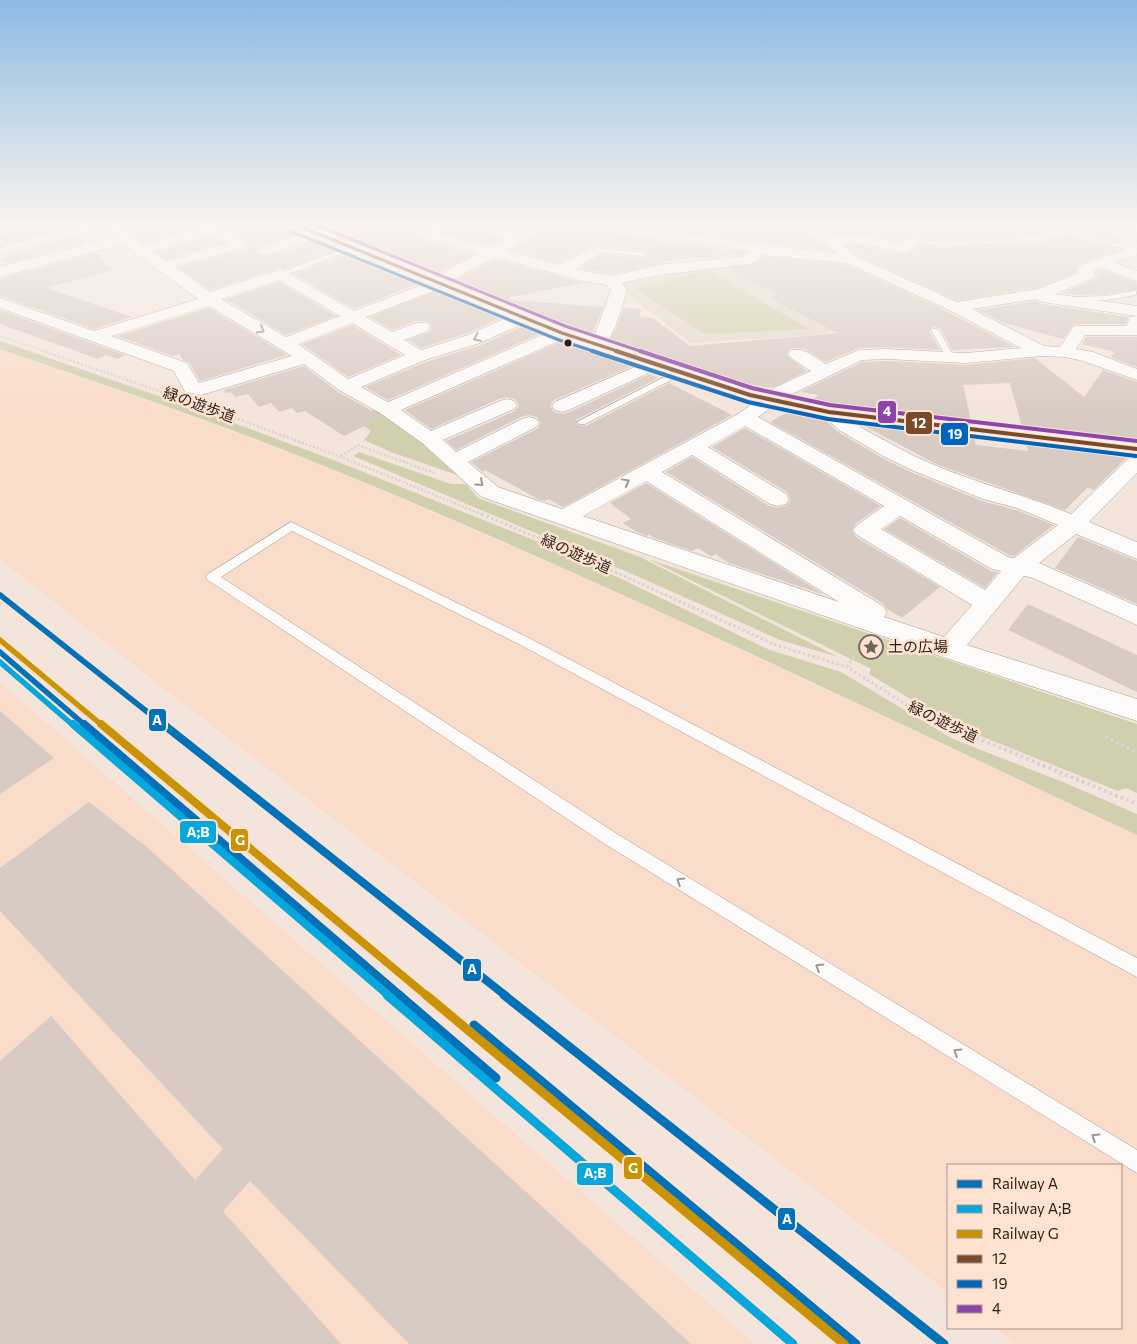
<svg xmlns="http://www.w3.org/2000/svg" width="1137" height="1344" font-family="Commissioner,'Noto Sans JP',sans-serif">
	<rect width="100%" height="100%" fill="#f4e5dc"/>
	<path fill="#fadcca" d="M 0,349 L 124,392 L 320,464 L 606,587 L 1137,835 L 1137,1344 L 1016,1344 L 995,1328 L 1121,1328 L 1121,1165 L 948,1165 L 948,1292 L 154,681 L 0,559 Z
		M 0,682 L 755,1344 L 0,1344 Z"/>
	<path fill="#e5d9ca" d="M 839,241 L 866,242 L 896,248 L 919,256 L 944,254 L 951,247 L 960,244 L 1006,243 L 1079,269 L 1082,275 L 1023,294 L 948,306 L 852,335 L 843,330 L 813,335 L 691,343 L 623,291 L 626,287 L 619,282 L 661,271 L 751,261 L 779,253 L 837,259 Z"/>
	<path fill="#d1d0ae" d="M 708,270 L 809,329 L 705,334 L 636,289 Z
		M 0,341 L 199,410 L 331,459 L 571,555 L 770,650 L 841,672 L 953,739 L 1063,782 L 1137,814 L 1137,835 C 867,709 598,577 322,465 C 216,422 108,386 0,349 Z
		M 373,409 C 406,423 433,453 460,476 L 391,452 L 364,440 L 371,431 L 364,426 Z
		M 359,452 L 451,484 L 466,484 L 478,498 L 640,557 L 838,657 L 780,640 L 630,573 L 353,456 Z
		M 648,559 L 1137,724 L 1137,793 L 1126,788 L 1118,791 L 955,726 L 869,674 L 871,669 Z"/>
	<path fill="#d8cbc3" d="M 24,224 L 67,224 L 69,226 L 5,244 L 0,238 L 8,234 L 4,231 Z
		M 119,224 L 194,224 L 196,227 L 143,243 Z
		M 219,224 L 284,224 L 287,229 L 298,233 L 259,246 L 256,252 L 260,256 L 271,256 L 316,241 L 339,250 L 335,249 L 285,269 L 280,267 L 210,290 L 179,268 L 245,249 L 247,244 L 244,237 Z
		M 356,224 L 425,224 L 414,232 L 416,238 L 474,254 L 436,274 L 336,234 L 353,229 Z
		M 458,224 L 472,224 L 502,239 L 491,245 L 443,233 L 455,229 Z
		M 500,224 L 530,224 L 517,232 Z
		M 555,224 L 594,224 L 598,229 L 648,240 L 747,252 L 744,254 L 664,261 L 664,263 L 612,274 L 580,268 L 602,254 L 643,258 L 649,253 L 643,250 L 603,247 L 596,244 L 560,263 L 510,250 Z
		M 675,224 L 789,224 L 824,244 L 831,251 L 664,230 Z
		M 815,224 L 1033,224 L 1050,231 L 1021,236 L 985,240 L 931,239 L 913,235 L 900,241 L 863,234 L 832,233 Z
		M 1056,224 L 1112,224 L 1114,228 L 1120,230 L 1110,236 L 1126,240 L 1120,243 Z
		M 1065,235 L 1110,247 L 1108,248 L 1117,251 L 1078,264 L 1074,269 L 1076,272 L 1038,287 L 957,300 L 856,254 L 848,246 L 863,246 L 903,254 L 909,252 L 918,245 L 942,248 L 1032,244 Z
		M 78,236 L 85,243 L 6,263 L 1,259 L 15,255 L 14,253 Z
		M 211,236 L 224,243 L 166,259 L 156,252 Z
		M 345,252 L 420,283 L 354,309 L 294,274 L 344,255 Z
		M 96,253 L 113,270 L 46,288 L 132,317 L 94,329 L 0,296 L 0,279 Z
		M 765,257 L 846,265 L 948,312 L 1015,347 L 952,350 L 941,329 L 933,326 L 929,331 L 940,350 L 886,347 L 859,348 L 826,362 L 805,349 L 791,348 L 786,355 L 807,371 L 772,388 L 735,382 L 609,341 L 616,329 L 624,308 L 641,309 L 639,317 L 653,318 L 690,346 L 838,333 L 770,298 L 779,295 L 729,268 L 754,265 Z
		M 494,259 L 583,283 L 510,297 L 510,300 L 603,307 L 593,333 L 591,335 L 569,327 L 454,281 Z
		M 1101,270 L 1137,283 L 1137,290 L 1106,294 L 1074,295 L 1062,293 L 1094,280 L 1098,275 L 1096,272 Z
		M 279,282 L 336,316 L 286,335 L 226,299 Z
		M 438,290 L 503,317 L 467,333 L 421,348 L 408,340 L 430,332 L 432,326 L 428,321 L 415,321 L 392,330 L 370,317 Z
		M 1036,301 L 1042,304 L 1129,317 L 1125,324 L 1074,324 L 1063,339 L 1004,323 L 978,310 Z
		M 209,308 L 287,355 L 200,381 L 189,362 L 183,360 L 179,354 L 173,356 L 117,336 Z
		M 0,310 L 125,355 L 118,359 L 106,355 L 98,359 L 0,324 Z
		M 352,325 L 401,355 L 348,377 L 302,344 Z
		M 523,326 L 542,333 L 388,400 L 365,387 L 426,362 L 481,345 Z
		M 1086,337 L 1137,337 L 1137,367 L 1111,357 L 1115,352 L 1082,344 Z
		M 563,341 L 635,365 L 631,365 L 633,366 L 554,400 L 550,406 L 554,412 L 563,414 L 570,412 L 650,374 L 658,378 L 576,420 L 578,425 L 586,426 L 669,383 L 732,415 L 563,507 L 548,499 L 545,501 L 538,499 L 485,470 L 483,472 L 471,462 L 537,429 L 541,423 L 537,417 L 528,415 L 521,417 L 456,450 L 446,441 L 515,411 L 519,405 L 515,399 L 506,397 L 499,399 L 431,429 L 405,410 Z
		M 1035,358 L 1084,397 L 1103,370 L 1137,382 L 1137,441 L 1022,427 L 1010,383 L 963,385 L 971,421 L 829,404 L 811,400 L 819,395 L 800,392 L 862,362 L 886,361 L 966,365 Z
		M 304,366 L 338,392 L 383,417 L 344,436 L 305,411 L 297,413 L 292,408 L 279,412 L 271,403 L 259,407 L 248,394 L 235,397 L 231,392 L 226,393 L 224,390 Z
		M 790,411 L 824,419 L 838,432 L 882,458 L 913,473 L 982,501 L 1016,510 L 1054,525 L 1014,556 L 1009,555 L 770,422 Z
		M 859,423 L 974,437 L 976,445 L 1028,451 L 1026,444 L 1128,456 L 1094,490 L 1088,487 L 1065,510 L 938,465 Z
		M 745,428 L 881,506 L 856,523 L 852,531 L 856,537 L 940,587 L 902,618 L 887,609 L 884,604 L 666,472 L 692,457 L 769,506 L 778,508 L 786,506 L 791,500 L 787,492 L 712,447 Z
		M 646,483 L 825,595 L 729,563 L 715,554 L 712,557 L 698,548 L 692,551 L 654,538 L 649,534 L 647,536 L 637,532 L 623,523 L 631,519 L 610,503 Z
		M 900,518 L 991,571 L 998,572 L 985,588 L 884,529 Z
		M 1078,537 L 1137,561 L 1137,604 L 1055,568 Z
		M 1028,604 L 1137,655 L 1137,692 L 1008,630 Z
		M 0,711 L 54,758 L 0,794 Z
		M 89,802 L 148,848 L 579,1240 L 691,1344 L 409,1344 L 250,1181 L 223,1211 L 341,1344 L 0,1344 L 0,1061 L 51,1016 L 195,1180 L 223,1149 L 0,911 L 0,868 Z"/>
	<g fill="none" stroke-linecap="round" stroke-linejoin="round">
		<g stroke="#a89b93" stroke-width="1">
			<path id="lane" d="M 634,224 L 657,227 L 673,224 L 658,231 Z
				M 1035,224 L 1048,224 L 1136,249 L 1132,251 L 1065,233 L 1032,242 L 942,246 L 913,243 L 909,241 L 913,239 C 960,244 1011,243 1057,231 Z
				M 593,248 L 643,252 L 647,254 L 643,256 L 596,252 L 592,250 Z
				M 336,251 L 343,253 L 284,276 L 277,274 Z
				M 1133,291 L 1136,291 L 1136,295 L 1106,300 L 1067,301 L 1063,299 L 1067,297 L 1106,296 Z
				M 932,328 L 939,330 L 954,357 L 953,359 L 950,360 L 946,357 L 931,330 Z
				M 678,370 L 681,371 L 681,375 L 585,424 L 579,424 L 577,422 Z
				M 291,522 L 527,637 L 1137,958 L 1137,977 L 517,643 L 292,531 L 221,577 L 617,834 L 1137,1150 L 1137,1173 L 605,844 L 208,580 L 206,577 L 208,574 Z"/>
		</g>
		<g stroke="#a89b93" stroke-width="1">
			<path id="street" d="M 0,224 L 13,224 L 11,227 L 0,230 Z
				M 84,224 L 115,224 L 143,245 L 200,228 L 196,224 L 214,224 L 243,239 L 245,245 L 243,248 L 175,267 L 210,292 L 281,269 L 354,311 L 419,286 L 479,253 L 417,236 L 415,233 C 424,222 443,224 456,224 L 454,227 L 437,233 L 491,247 L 506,239 L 474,224 L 494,224 L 517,234 L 535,224 L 553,224 L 505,251 L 560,265 L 596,246 L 601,247 L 603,250 L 601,253 L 575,269 L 612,276 L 659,265 L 745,256 L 751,251 L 708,244 L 648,238 L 598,227 L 596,224 C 619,224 639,229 661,232 C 720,238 777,247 836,253 L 825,242 L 791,224 L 810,224 L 832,235 L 863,236 L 900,243 L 913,237 L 918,238 L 920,241 L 908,251 L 903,252 L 863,244 L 843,244 L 855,256 L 957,302 L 1038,289 L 1079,273 L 1076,269 L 1079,266 L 1122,251 L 1137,243 L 1137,254 L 1115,263 L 1137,271 L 1137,281 L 1101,268 L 1093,271 L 1096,275 L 1093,278 L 1055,294 L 1137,306 L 1137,316 L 1042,302 L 1036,299 L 972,309 L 1044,346 L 1060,347 L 1074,326 L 1126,326 L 1131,317 L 1137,316 L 1137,335 L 1085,335 L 1076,349 L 1093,352 L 1137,369 L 1137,380 L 1083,361 L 1065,357 L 1041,356 L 966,363 L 886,359 L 862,360 L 790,395 L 758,417 L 1008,557 L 1014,558 L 1058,525 L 1017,508 L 983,499 L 914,471 L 883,456 L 839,430 L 819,412 L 822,408 C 827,407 832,406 837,409 C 842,412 847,417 852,421 C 865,431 881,438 895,446 C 950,477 1013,490 1071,514 L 1130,457 L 1137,455 L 1137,473 L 1089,522 L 1137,542 L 1137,559 L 1076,534 L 1039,563 L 1137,606 L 1137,625 L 1033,578 L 1024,576 L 967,645 L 1137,699 L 1137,721 L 940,656 L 482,497 L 422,443 L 380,413 L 339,390 L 304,364 L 208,393 L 201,395 L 185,392 L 174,371 L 0,308 L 0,298 L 94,331 L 198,299 L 123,244 L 0,277 L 0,267 L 115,237 L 102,228 L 0,255 L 0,247 ZM 211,234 L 229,243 L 166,261 L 152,251 ZM 764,255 L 847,263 L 949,310 L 1021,348 L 966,353 L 886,349 L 859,350 L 826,364 C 815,357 804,347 791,350 L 788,354 L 791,358 L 811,371 L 776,387 L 738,414 L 562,509 L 498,487 L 468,462 L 536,427 L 539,423 L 536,419 L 529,417 L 522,419 L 456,452 L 443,440 L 514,409 L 517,405 L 514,401 L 507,399 L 500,401 L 431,431 L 401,410 L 568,337 L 571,333 L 568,329 L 556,329 L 388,402 L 361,387 L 425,360 L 480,343 L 527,322 L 529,318 L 527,314 L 515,314 L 468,335 L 421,350 L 404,340 L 428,331 L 430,327 L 428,323 L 416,323 L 392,332 L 366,317 L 431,292 L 494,257 L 583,281 L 607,285 L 611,290 L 595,334 L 583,344 L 586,348 C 614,355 620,309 627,290 L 622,283 L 659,275 L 749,264 L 754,263 ZM 279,280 L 340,316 L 286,337 L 221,299 ZM 209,306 L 292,356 L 199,383 L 187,363 L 111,336 ZM 352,323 L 405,355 L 348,379 L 298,344 ZM 745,426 L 884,506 L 857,525 L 853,530 L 857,535 L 972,605 L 944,637 L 884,617 L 887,612 L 883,606 L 662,472 L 692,455 L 770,504 L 778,506 L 786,504 L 789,499 L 786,494 L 708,447 ZM 646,481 L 839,602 L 583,516 ZM 900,516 L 992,569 L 1001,571 L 985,590 L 881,529 Z
				M 332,224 L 354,224 L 352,227 L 270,254 L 260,254 L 258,251 L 260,248 Z
				M 1114,224 L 1137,224 L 1137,232 L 1116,227 Z
				M 653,359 L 659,360 L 662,364 L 659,368 L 569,410 L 562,412 L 555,410 L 552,406 L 555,402 Z"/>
		</g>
		<g stroke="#c7b8b3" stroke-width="1">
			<path id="primary" d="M 286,224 L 306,224 L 568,329 L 755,390 L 829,406 L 1137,443 L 1137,455 L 829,418 L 743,399 L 556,337 L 288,227 Z"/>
		</g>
		<path stroke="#d9d4d1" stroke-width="2" stroke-dasharray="1 1" stroke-linecap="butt" d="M 0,336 L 46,352"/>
		<path stroke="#d9d4d1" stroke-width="2.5" stroke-dasharray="2 2" stroke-linecap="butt" d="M 43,351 L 171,395
			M 208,408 L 341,457 L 484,515
			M 341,456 L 358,445 L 434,473"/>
		<path stroke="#d9d4d1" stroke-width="3" stroke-dasharray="2.5 2.5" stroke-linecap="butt" d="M 482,514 L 573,553 L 776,645 L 847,667 L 913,709 L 946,726
			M 847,667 L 855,655"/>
		<path stroke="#d9d4d1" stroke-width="4" stroke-dasharray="3 3" stroke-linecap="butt" d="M 943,724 L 1137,804
			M 1105,737 L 1137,752"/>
		<use href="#lane" fill="#fdfbfa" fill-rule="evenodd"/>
		<use href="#street" fill="#fdfbfa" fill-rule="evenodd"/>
		<use href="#primary" fill="#f9f3f0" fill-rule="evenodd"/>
		<path stroke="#d9d4d1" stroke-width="2" stroke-dasharray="1 1" stroke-linecap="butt" d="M 638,352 L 641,350"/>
		<path stroke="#d9d4d1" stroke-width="2.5" stroke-dasharray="2 2" stroke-linecap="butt" d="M 621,363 L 640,351"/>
		<g stroke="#fee2d2" stroke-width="5">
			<path id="bus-1-far1" d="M 294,224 L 562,333 L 620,352"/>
		</g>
		<g stroke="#fee2d2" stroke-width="6">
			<path id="bus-1" d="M 616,351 L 750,395 L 829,412 L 1137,449"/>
		</g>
		<g stroke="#fee2d2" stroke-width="5">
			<path id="bus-2-far1" d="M 290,231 L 559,340 L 596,352"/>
		</g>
		<g stroke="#fee2d2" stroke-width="6">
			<path id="bus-2" d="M 592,351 L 748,402 L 828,419 L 1136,456"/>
		</g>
		<g stroke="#fee2d2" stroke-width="5">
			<path id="bus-3-far1" d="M 314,224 L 565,326 L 643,352"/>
		</g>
		<g stroke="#fee2d2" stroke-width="6">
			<path id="bus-3" d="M 640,351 L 752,388 L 830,405 L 1137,441"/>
		</g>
		<use href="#bus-1-far1" stroke="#7a4b2a" stroke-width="3"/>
		<use href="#bus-1" stroke="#7a4b2a" stroke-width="4"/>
		<use href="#bus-2-far1" stroke="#0065bd" stroke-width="3"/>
		<use href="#bus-2" stroke="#0065bd" stroke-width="4"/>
		<use href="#bus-3-far1" stroke="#8e44ad" stroke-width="3"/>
		<use href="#bus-3" stroke="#8e44ad" stroke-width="4"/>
		<g stroke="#fee2d2" stroke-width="9">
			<path id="rail-1-far2" d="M 0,595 L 165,726
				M 0,652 L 86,726"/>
		</g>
		<g stroke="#fee2d2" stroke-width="11">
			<path id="rail-1-far1" d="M 84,724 L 401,996
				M 163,724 L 506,996"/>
		</g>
		<g stroke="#fee2d2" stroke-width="13">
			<path id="rail-1" d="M 399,995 L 496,1078
				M 504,995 L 944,1344
				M 474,1025 L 856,1344"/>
		</g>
		<g stroke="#fee2d2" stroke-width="9">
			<path id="rail-2-far2" d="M 0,662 L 74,726"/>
		</g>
		<g stroke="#fee2d2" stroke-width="11">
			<path id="rail-2-far1" d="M 73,724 L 389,996"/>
		</g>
		<g stroke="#fee2d2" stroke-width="13">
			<path id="rail-2" d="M 387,995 L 793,1344"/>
		</g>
		<g stroke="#fee2d2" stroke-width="9">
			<path id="rail-3-far2" d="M 0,640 L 103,726"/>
		</g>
		<g stroke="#fee2d2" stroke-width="11">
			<path id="rail-3-far1" d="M 101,724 L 427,996"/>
		</g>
		<g stroke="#fee2d2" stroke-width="13">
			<path id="rail-3" d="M 426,995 L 844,1344"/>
		</g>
		<use href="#rail-1-far2" stroke="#0072ba" stroke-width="5.5"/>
		<use href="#rail-1-far1" stroke="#0072ba" stroke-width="8"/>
		<use href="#rail-1" stroke="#0072ba" stroke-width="9"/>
		<use href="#rail-2-far2" stroke="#06a7dc" stroke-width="5.5"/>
		<use href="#rail-2-far1" stroke="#06a7dc" stroke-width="8"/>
		<use href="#rail-2" stroke="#06a7dc" stroke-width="9"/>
		<use href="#rail-3-far2" stroke="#ca9306" stroke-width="5.5"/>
		<use href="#rail-3-far1" stroke="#ca9306" stroke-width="8"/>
		<use href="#rail-3" stroke="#ca9306" stroke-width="9"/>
	</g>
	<defs><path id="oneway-chevron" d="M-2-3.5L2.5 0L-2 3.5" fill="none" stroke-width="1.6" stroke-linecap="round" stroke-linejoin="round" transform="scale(1.25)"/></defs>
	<g stroke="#9e9893">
		<use href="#oneway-chevron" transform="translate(261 330) rotate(31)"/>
		<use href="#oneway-chevron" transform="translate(477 338) rotate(157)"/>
		<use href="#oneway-chevron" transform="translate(626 482) rotate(-29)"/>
		<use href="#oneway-chevron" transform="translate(480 483) rotate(42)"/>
		<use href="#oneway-chevron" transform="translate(680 881) rotate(-148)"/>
		<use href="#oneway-chevron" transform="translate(819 967) rotate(-148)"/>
		<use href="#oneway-chevron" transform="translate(957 1052) rotate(-148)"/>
		<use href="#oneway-chevron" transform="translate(1095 1137) rotate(-148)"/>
	</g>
	<linearGradient id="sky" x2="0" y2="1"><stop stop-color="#8bbbe3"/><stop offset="0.54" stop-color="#faf3ef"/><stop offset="1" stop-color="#faf3ef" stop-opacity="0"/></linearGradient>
	<rect width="1137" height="413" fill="url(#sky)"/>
	<defs>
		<g id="sight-ring" transform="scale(1.25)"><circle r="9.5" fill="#fee2d2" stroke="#71645b" stroke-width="1.5"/><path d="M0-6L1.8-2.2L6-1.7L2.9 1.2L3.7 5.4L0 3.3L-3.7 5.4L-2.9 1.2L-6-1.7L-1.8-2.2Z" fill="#71645b"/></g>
	</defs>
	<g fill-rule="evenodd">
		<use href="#sight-ring" x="871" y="647"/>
	</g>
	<circle fill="#2a1e16" stroke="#fee2d2" stroke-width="2" cx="568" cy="343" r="4.5"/>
	<g text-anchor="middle" stroke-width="5" stroke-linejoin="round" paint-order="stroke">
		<g font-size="15" fill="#2a1e16" stroke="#fee2d2">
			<text transform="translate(199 405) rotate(20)" y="5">緑の遊歩道</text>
			<text transform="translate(576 554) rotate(24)" y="5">緑の遊歩道</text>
			<text transform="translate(943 722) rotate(26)" y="5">緑の遊歩道</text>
		</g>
		<g font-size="15" fill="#2a1e16" stroke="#fee2d2" text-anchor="start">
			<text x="888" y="652">土の広場</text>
		</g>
	</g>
	<g stroke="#fee2d2" stroke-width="2">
		<rect x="877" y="400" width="20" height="24" rx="5" fill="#8e44ad"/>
		<rect x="905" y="411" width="28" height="24" rx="5" fill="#7a4b2a"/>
		<rect x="940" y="422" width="29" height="24" rx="5" fill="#0065bd"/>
		<rect x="148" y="708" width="19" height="24" rx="5" fill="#0072ba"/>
		<rect x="179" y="820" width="38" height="24" rx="5" fill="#06a7dc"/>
		<rect x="230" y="828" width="19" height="24" rx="5" fill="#ca9306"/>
		<rect x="462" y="958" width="20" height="24" rx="5" fill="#0072ba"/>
		<rect x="623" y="1156" width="20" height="24" rx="5" fill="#ca9306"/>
		<rect x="576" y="1162" width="38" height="24" rx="5" fill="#06a7dc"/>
		<rect x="777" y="1207" width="19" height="24" rx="5" fill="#0072ba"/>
	</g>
	<g font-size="14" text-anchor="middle" font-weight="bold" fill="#fff">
		<text x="887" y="416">4</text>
		<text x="919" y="428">12</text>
		<text x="955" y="439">19</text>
		<text x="157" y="725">A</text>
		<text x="198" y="837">A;B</text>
		<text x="240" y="845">G</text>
		<text x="472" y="974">A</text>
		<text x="633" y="1173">G</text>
		<text x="595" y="1178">A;B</text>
		<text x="787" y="1224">A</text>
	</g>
	<rect x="947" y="1164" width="175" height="165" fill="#fee2d2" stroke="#a99487"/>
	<rect x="957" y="1180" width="25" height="8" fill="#0072ba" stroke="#a99487"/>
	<text x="992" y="1189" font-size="15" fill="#2a1e16">Railway A</text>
	<rect x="957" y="1205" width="25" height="8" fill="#06a7dc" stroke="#a99487"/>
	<text x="992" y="1214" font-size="15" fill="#2a1e16">Railway A;B</text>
	<rect x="957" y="1230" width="25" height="8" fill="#ca9306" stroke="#a99487"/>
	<text x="992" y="1239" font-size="15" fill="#2a1e16">Railway G</text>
	<rect x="957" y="1255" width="25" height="8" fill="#7a4b2a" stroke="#a99487"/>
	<text x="992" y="1264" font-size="15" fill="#2a1e16">12</text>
	<rect x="957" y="1280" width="25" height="8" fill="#0065bd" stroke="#a99487"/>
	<text x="992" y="1289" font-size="15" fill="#2a1e16">19</text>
	<rect x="957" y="1305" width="25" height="8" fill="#8e44ad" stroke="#a99487"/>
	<text x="992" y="1314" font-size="15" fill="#2a1e16">4</text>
</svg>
